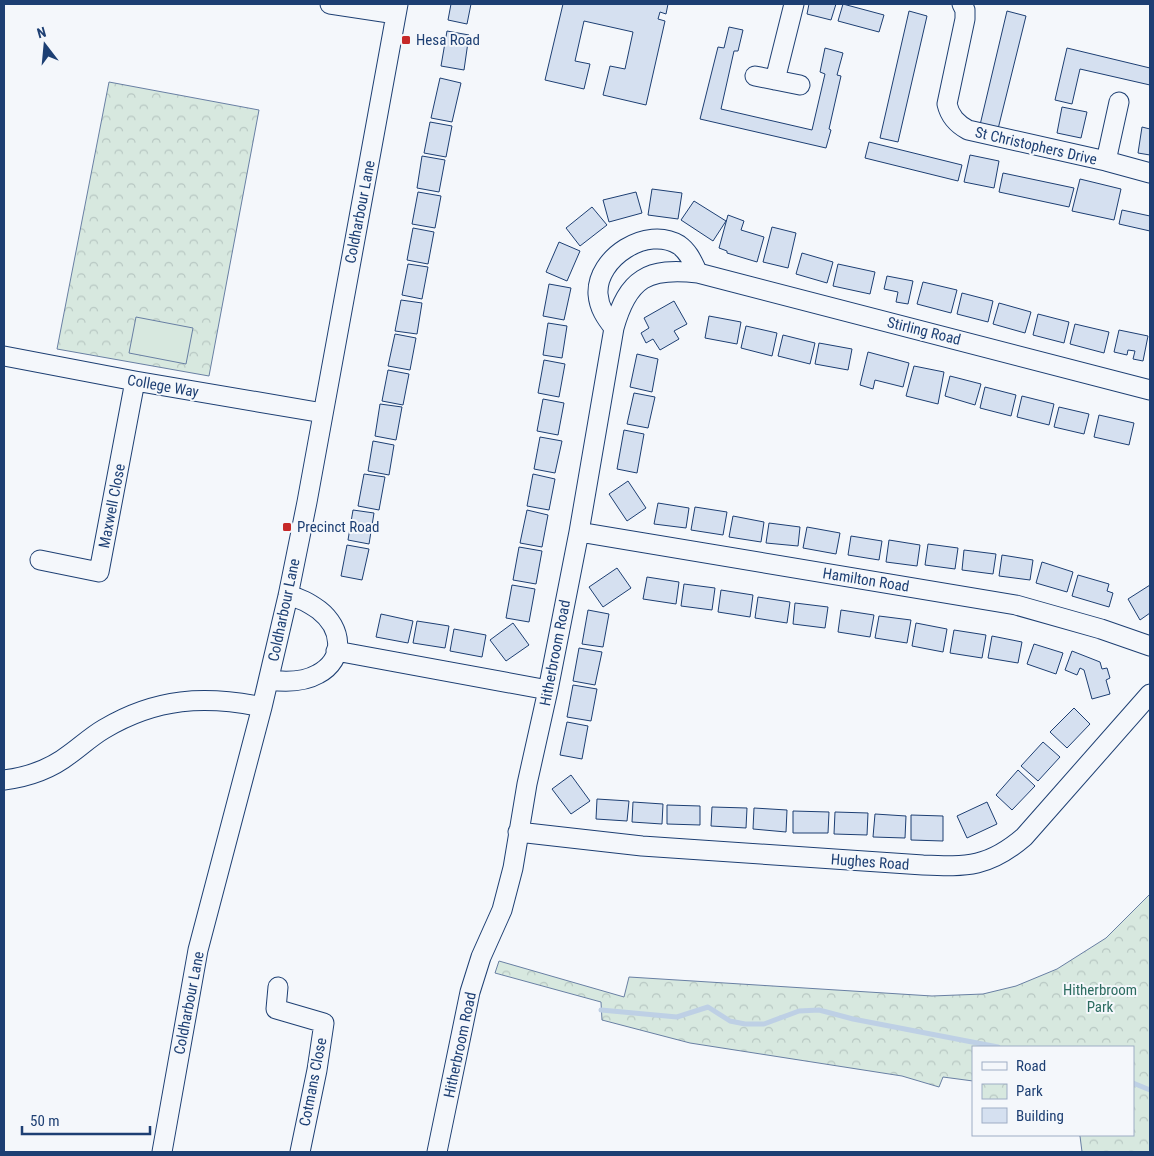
<svg xmlns="http://www.w3.org/2000/svg" width="1154" height="1156" font-family="'Roboto Condensed',sans-serif">
	<defs>
		<pattern id="park-crowns" width="20" height="18" patternUnits="userSpaceOnUse" patternTransform="scale(1.25)"><rect width="20" height="18" fill="#d7e8df"/><path d="M2 6a3 3 0 1 1 6 0M12 15a3 3 0 1 1 6 0" fill="none" stroke="#b8c8c3"/></pattern>
	</defs>
	<rect width="100%" height="100%" fill="#f4f7fb"/>
	<path fill="url(#park-crowns)" stroke="#687fa3" d="M 109,82 L 259,110 L 209,376 L 57,349 Z
		M 1150,894 L 1150,1152 L 1082,1152 L 1080,1136 L 1077,1135 L 1133,1135 L 1133,1047 L 973,1047 L 973,1081 L 943,1077 L 939,1087 L 902,1076 L 690,1043 L 602,1020 L 601,1002 L 495,973 L 499,961 L 624,997 L 629,977 L 932,996 L 983,994 L 1016,986 L 1057,969 L 1106,938 Z"/>
	<path fill="#d7e8df" stroke="#687fa3" d="M 136,317 L 193,328 L 186,364 L 129,353 Z"/>
	<g fill="none" stroke-linecap="round" stroke-linejoin="round">
		<path stroke="#bed0e5" stroke-width="5" d="M 601,1010 L 677,1017 L 708,1007 L 730,1021 L 745,1024 L 764,1024 L 799,1011 L 819,1010 L 853,1019 L 998,1047
			M 1133,1083 L 1150,1090"/>
	</g>
	<path fill="#d5e0f0" stroke="#1d3f73" d="M 451,4 L 471,4 L 467,24 L 448,20 Z
		M 563,4 L 668,4 L 666,14 L 660,12 L 658,19 L 665,21 L 646,105 L 603,95 L 610,66 L 625,69 L 633,32 L 584,21 L 575,61 L 590,64 L 584,89 L 545,80 Z
		M 809,4 L 836,4 L 831,20 L 807,14 Z
		M 843,4 L 884,15 L 879,32 L 838,21 Z
		M 909,11 L 927,16 L 898,142 L 880,138 Z
		M 1007,11 L 1026,16 L 998,129 L 980,125 Z
		M 729,27 L 743,30 L 738,51 L 734,51 L 721,109 L 812,130 L 825,74 L 820,72 L 825,48 L 843,53 L 837,75 L 841,76 L 829,129 L 831,130 L 826,148 L 700,119 L 718,47 L 724,48 Z
		M 447,31 L 469,35 L 464,70 L 441,66 Z
		M 1067,48 L 1150,68 L 1150,85 L 1080,69 L 1072,104 L 1055,100 Z
		M 440,78 L 461,83 L 452,122 L 431,118 Z
		M 1062,107 L 1087,112 L 1081,138 L 1057,133 Z
		M 430,122 L 452,126 L 446,157 L 424,153 Z
		M 1142,127 L 1150,129 L 1150,155 L 1138,153 Z
		M 869,142 L 962,165 L 958,181 L 865,158 Z
		M 970,155 L 999,161 L 994,188 L 964,182 Z
		M 422,156 L 445,160 L 439,192 L 417,188 Z
		M 1003,173 L 1074,188 L 1069,207 L 999,192 Z
		M 1080,179 L 1121,189 L 1114,220 L 1072,211 Z
		M 652,189 L 682,193 L 678,219 L 648,215 Z
		M 418,192 L 441,196 L 435,228 L 412,224 Z
		M 636,192 L 642,213 L 609,222 L 603,200 Z
		M 694,201 L 726,221 L 713,241 L 681,220 Z
		M 592,207 L 607,225 L 580,246 L 566,228 Z
		M 1122,210 L 1150,216 L 1150,231 L 1119,224 Z
		M 728,215 L 744,221 L 741,230 L 764,237 L 757,262 L 727,253 L 727,251 L 719,248 Z
		M 772,227 L 796,233 L 788,268 L 763,262 Z
		M 413,228 L 434,232 L 428,264 L 407,260 Z
		M 559,242 L 580,251 L 567,281 L 546,272 Z
		M 802,253 L 833,262 L 827,283 L 796,274 Z
		M 408,264 L 428,267 L 422,299 L 402,295 Z
		M 838,264 L 875,272 L 870,294 L 833,286 Z
		M 887,276 L 913,281 L 908,304 L 896,302 L 898,292 L 884,289 Z
		M 923,282 L 957,290 L 951,313 L 917,304 Z
		M 549,284 L 571,288 L 564,320 L 543,316 Z
		M 962,293 L 993,301 L 988,322 L 957,314 Z
		M 401,300 L 422,303 L 417,334 L 395,331 Z
		M 674,301 L 687,324 L 674,331 L 679,339 L 660,350 L 653,339 L 646,343 L 641,333 L 649,328 L 644,318 Z
		M 999,303 L 1031,312 L 1025,333 L 993,324 Z
		M 1038,314 L 1069,322 L 1064,343 L 1033,335 Z
		M 709,316 L 741,322 L 737,344 L 705,338 Z
		M 548,323 L 567,326 L 562,358 L 543,355 Z
		M 1075,324 L 1109,332 L 1104,353 L 1070,344 Z
		M 746,326 L 777,333 L 772,356 L 741,348 Z
		M 1119,330 L 1148,336 L 1143,361 L 1133,359 L 1135,351 L 1128,350 L 1127,355 L 1114,352 Z
		M 395,334 L 416,338 L 410,370 L 388,366 Z
		M 783,335 L 815,343 L 810,364 L 778,356 Z
		M 819,343 L 852,349 L 848,370 L 815,364 Z
		M 868,352 L 909,363 L 903,387 L 875,380 L 873,389 L 860,385 Z
		M 637,354 L 658,359 L 652,392 L 630,387 Z
		M 544,360 L 565,364 L 559,397 L 538,393 Z
		M 914,366 L 944,372 L 938,404 L 906,396 Z
		M 388,370 L 409,374 L 403,405 L 382,401 Z
		M 950,376 L 981,384 L 975,405 L 945,396 Z
		M 985,387 L 1016,395 L 1011,416 L 980,408 Z
		M 634,393 L 655,397 L 648,428 L 627,424 Z
		M 1022,396 L 1054,404 L 1049,425 L 1017,417 Z
		M 543,399 L 564,403 L 558,435 L 537,431 Z
		M 380,404 L 402,407 L 396,440 L 375,436 Z
		M 1059,407 L 1089,414 L 1084,434 L 1054,427 Z
		M 1099,415 L 1134,423 L 1129,445 L 1094,437 Z
		M 624,430 L 644,434 L 637,473 L 617,469 Z
		M 540,437 L 562,441 L 555,473 L 534,469 Z
		M 373,441 L 394,445 L 389,475 L 368,471 Z
		M 364,474 L 385,477 L 379,510 L 358,506 Z
		M 533,474 L 555,479 L 549,510 L 527,506 Z
		M 628,481 L 646,508 L 627,521 L 609,494 Z
		M 658,503 L 689,508 L 686,528 L 654,524 Z
		M 695,507 L 727,512 L 723,535 L 691,530 Z
		M 353,510 L 374,513 L 369,544 L 348,540 Z
		M 527,510 L 548,515 L 542,547 L 520,543 Z
		M 733,516 L 764,522 L 761,542 L 729,537 Z
		M 769,523 L 800,527 L 798,546 L 766,543 Z
		M 807,527 L 840,533 L 836,554 L 803,548 Z
		M 851,536 L 882,541 L 879,560 L 848,555 Z
		M 889,540 L 920,545 L 917,566 L 886,562 Z
		M 928,544 L 958,548 L 955,569 L 925,565 Z
		M 347,545 L 369,549 L 362,580 L 341,576 Z
		M 519,547 L 542,551 L 536,584 L 513,580 Z
		M 964,550 L 996,554 L 993,574 L 962,570 Z
		M 1002,555 L 1033,560 L 1030,580 L 999,576 Z
		M 1042,562 L 1073,572 L 1067,592 L 1036,583 Z
		M 617,568 L 631,588 L 603,607 L 589,587 Z
		M 1078,575 L 1109,584 L 1107,591 L 1113,593 L 1109,607 L 1072,596 Z
		M 647,577 L 679,582 L 676,604 L 643,599 Z
		M 684,584 L 715,588 L 712,610 L 681,606 Z
		M 512,585 L 535,589 L 529,622 L 506,618 Z
		M 1150,585 L 1150,613 L 1140,620 L 1128,599 Z
		M 721,590 L 753,595 L 750,617 L 718,612 Z
		M 758,597 L 790,602 L 787,623 L 755,618 Z
		M 795,603 L 828,607 L 825,628 L 793,624 Z
		M 588,610 L 609,614 L 603,647 L 582,644 Z
		M 841,610 L 874,615 L 870,637 L 838,632 Z
		M 381,614 L 413,621 L 408,643 L 376,637 Z
		M 879,616 L 911,620 L 907,643 L 875,638 Z
		M 417,621 L 449,626 L 445,648 L 413,643 Z
		M 513,623 L 529,645 L 506,661 L 490,640 Z
		M 916,623 L 947,629 L 943,652 L 912,646 Z
		M 454,629 L 486,635 L 482,657 L 450,651 Z
		M 954,630 L 986,635 L 982,658 L 950,653 Z
		M 992,636 L 1022,642 L 1018,663 L 988,658 Z
		M 1034,644 L 1063,653 L 1056,674 L 1027,664 Z
		M 579,648 L 602,652 L 595,685 L 573,681 Z
		M 1072,651 L 1100,662 L 1102,669 L 1107,668 L 1110,678 L 1106,680 L 1110,694 L 1092,699 L 1084,670 L 1080,668 L 1077,675 L 1065,670 Z
		M 573,685 L 597,689 L 591,721 L 567,717 Z
		M 1074,708 L 1090,724 L 1067,748 L 1050,732 Z
		M 567,722 L 588,726 L 582,759 L 560,755 Z
		M 1043,742 L 1060,757 L 1038,781 L 1021,766 Z
		M 1018,770 L 1035,786 L 1012,810 L 996,795 Z
		M 571,775 L 590,801 L 571,814 L 552,789 Z
		M 597,799 L 629,801 L 627,821 L 596,819 Z
		M 633,802 L 663,804 L 662,824 L 632,822 Z
		M 987,802 L 997,824 L 967,838 L 957,816 Z
		M 667,805 L 700,806 L 700,825 L 667,824 Z
		M 712,807 L 747,808 L 746,828 L 711,826 Z
		M 754,808 L 787,810 L 786,832 L 753,829 Z
		M 793,811 L 829,812 L 828,833 L 793,833 Z
		M 835,812 L 868,813 L 867,835 L 834,834 Z
		M 875,814 L 906,816 L 905,838 L 873,837 Z
		M 911,815 L 943,816 L 943,841 L 911,840 Z"/>
	<g fill="none" stroke-linecap="round" stroke-linejoin="round">
		<g stroke="#1d3f73" stroke-width="21">
			<path id="minor" d="M 330,4 L 396,14
				M 962,4 L 965,10 L 965,19 L 947,104 C 950,117 957,124 968,130 L 1106,161 L 1150,173
				M 755,76 L 800,85
				M 775,80 L 794,4
				M 1106,161 L 1119,102
				M 614,328 C 628,278 648,267 698,273 L 1150,390
				M 4,356 L 135,381 L 323,413
				M 579,532 L 1016,605 L 1101,629 L 1150,646
				M 40,560 L 99,572 L 135,381
				M 336,651 L 548,690
				M 269,680 C 284,682 304,682 318,674 C 346,659 342,628 319,610 C 309,603 301,598 288,596
				M 4,780 C 28,777 51,769 70,754 C 81,746 92,736 104,729 C 156,698 205,695 262,707
				M 518,832 L 642,846 L 923,865 C 968,867 989,867 1024,837 L 1150,694
				M 278,987 L 276,1009 L 324,1023 L 317,1070 L 300,1152
				M 162,1152 L 198,950 L 262,707 L 288,596 L 307,502 L 398,4
				M 437,1152 L 470,992 L 481,957 L 502,910 L 513,868 L 527,784 L 548,690 L 579,532 L 614,328 C 606,318 599,308 598,294 C 596,258 647,225 679,245 C 689,252 693,263 698,273"/>
		</g>
		<use href="#minor" stroke="#f4f7fb" stroke-width="19"/>
	</g>
	<g fill="#c62828" stroke="#f4f7fb" stroke-width="2">
		<rect x="401" y="35" width="10" height="10" rx="2.5"/>
		<rect x="282" y="522" width="10" height="10" rx="2.5"/>
	</g>
	<g text-anchor="middle" stroke-width="4" stroke-linejoin="round" paint-order="stroke">
		<g font-size="15" fill="#1d3f73" stroke="#f4f7fb" text-anchor="start">
			<text x="416" y="45">Hesa Road</text>
			<text x="297" y="532">Precinct Road</text>
		</g>
		<g font-size="15" fill="#1d3f73" stroke="#f4f7fb">
			<text transform="translate(1036 146) rotate(13)" y="5">St Christophers Drive</text>
			<text transform="translate(360 212) rotate(-79)" y="5">Coldharbour Lane</text>
			<text transform="translate(924 331) rotate(14)" y="5">Stirling Road</text>
			<text transform="translate(163 386) rotate(10)" y="5">College Way</text>
			<text transform="translate(112 506) rotate(-79)" y="5">Maxwell Close</text>
			<text transform="translate(866 580) rotate(9)" y="5">Hamilton Road</text>
			<text transform="translate(284 610) rotate(-78)" y="5">Coldharbour Lane</text>
			<text transform="translate(555 653) rotate(-79)" y="5">Hitherbroom Road</text>
			<text transform="translate(870 862) rotate(4)" y="5">Hughes Road</text>
			<text transform="translate(189 1003) rotate(-79)" y="5">Coldharbour Lane</text>
			<text transform="translate(460 1045) rotate(-78)" y="5">Hitherbroom Road</text>
			<text transform="translate(313 1082) rotate(-79)" y="5">Cotmans Close</text>
		</g>
		<g font-size="15" fill="#2c6c60" stroke="#f4f7fb">
			<text x="1100" y="995">Hitherbroom<tspan x="1100" dy="17">Park</tspan></text>
		</g>
	</g>
	<rect width="1154" height="1156" fill="none" stroke="#1d3f73" stroke-width="10"/>
	<rect x="972" y="1046" width="162" height="90" fill="#f4f7fb" stroke="#9eadc5"/>
	<rect x="982" y="1062" width="25" height="8" fill="#f4f7fb" stroke="#9eadc5"/>
	<text x="1016" y="1071" font-size="15" fill="#1d3f73">Road</text>
	<rect x="982" y="1084" width="25" height="15" fill="url(#park-crowns)" stroke="#9eadc5"/>
	<text x="1016" y="1096" font-size="15" fill="#1d3f73">Park</text>
	<rect x="982" y="1108" width="25" height="15" fill="#d5e0f0" stroke="#9eadc5"/>
	<text x="1016" y="1121" font-size="15" fill="#1d3f73">Building</text>
	<g transform="translate(45 45) rotate(344)" stroke="#f4f7fb" stroke-width="4" paint-order="stroke">
	<path d="M0-4L9 19L0 12L-9 19Z" fill="#1d3f73"/>
	<text y="-8" font-size="14" font-weight="bold" text-anchor="middle" fill="#1d3f73">N</text>
	</g>
	<path d="M22 1126v8h128v-8" fill="none" stroke="#1d3f73" stroke-width="2.5"/>
	<text x="30" y="1126" font-size="15" fill="#1d3f73" stroke="#f4f7fb" stroke-width="4" paint-order="stroke">50 m</text>
</svg>
